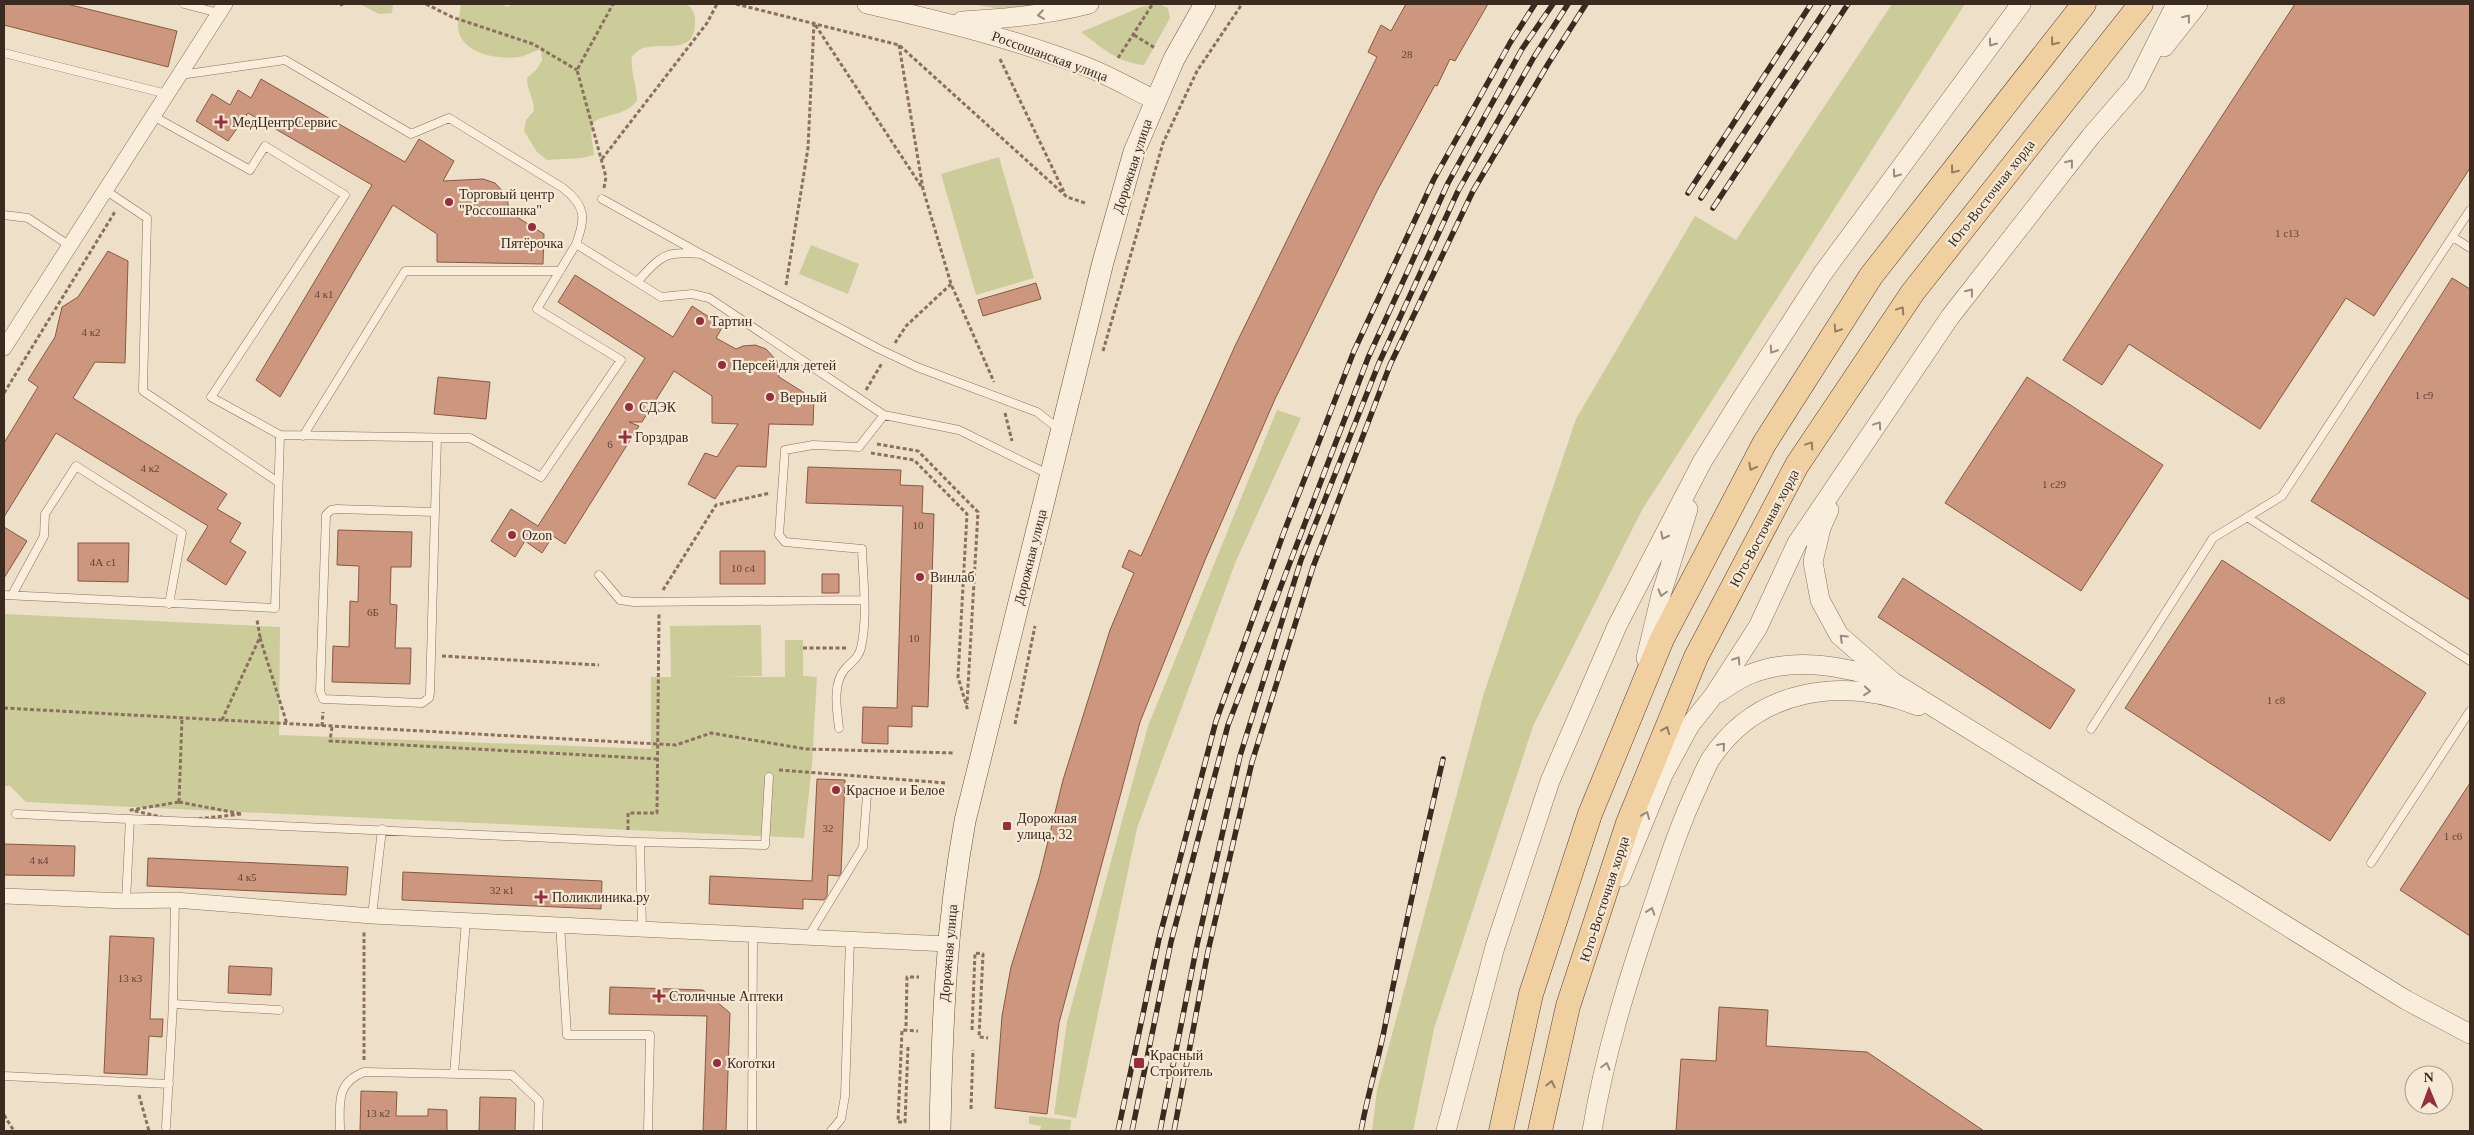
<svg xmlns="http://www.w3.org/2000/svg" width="2474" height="1135" font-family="'Times New Roman',serif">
	<rect width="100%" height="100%" fill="#eedfc8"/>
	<path fill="#cccc9b" d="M 360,4 L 393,4 L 392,13 L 379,14 Z
		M 461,4 L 498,4 L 509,7 L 511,4 L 686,4 C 692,7 695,14 695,20 C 696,58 663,40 641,49 C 638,50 635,54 632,56 C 630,71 637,85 637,101 C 623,117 609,112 594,122 L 591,133 L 594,155 L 582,158 L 547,160 L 537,152 L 524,131 L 526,120 L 534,111 C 534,99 527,90 527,78 L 536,70 L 542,61 L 541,49 C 534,51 526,56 519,57 C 498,60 460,54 458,27 C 458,20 460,11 461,4 Z
		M 971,4 L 1048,4 L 1007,10 Z
		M 1159,4 L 1168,8 L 1170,18 L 1144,65 C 1118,63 1101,47 1081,32 L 1141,7 Z
		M 1892,4 L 1965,4 L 1642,510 L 1533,726 L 1434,1029 L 1413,1131 L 1372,1131 L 1377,1090 L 1484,693 L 1576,419 L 1695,216 L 1736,240 Z
		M 999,157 L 1034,278 L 976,295 L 941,174 Z
		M 811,245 L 859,264 L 848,294 L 799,274 Z
		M 1277,410 L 1301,418 L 1236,561 L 1137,828 L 1076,1118 L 1054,1114 L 1067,1022 L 1148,726 Z
		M 4,614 L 280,627 L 279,735 L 651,749 L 651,677 L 671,677 L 670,626 L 761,625 L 762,676 L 726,677 L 785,677 L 785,640 L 803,640 L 803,676 L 817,677 L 812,765 L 804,838 L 26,802 L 10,786 L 4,786 Z
		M 1029,1116 L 1071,1120 L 1070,1131 L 1040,1131 L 1041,1126 L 1029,1124 Z"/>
	<path fill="#cc977e" stroke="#895843" d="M 4,4 L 67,4 L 177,31 L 168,67 L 4,25 Z
		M 1406,4 L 1488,4 L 1455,61 L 1450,59 L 1437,86 L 1435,85 L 1377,191 L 1275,399 L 1205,560 L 1140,722 L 1059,1023 L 1047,1114 L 995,1108 L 1002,1016 L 1011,967 L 1039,878 L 1063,780 L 1110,630 L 1134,573 L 1122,567 L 1129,550 L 1141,556 L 1235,346 L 1377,57 L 1368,52 L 1381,25 L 1391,31 Z
		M 2295,4 L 2470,4 L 2470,168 L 2374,316 L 2346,298 L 2260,429 L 2129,344 L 2102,385 L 2063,360 Z
		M 261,79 L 405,162 L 419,139 L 454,161 L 443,181 L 483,179 L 495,183 L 507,196 L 509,212 L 544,234 L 543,264 L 437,262 L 437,234 L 393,205 L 280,397 L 256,380 L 372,185 L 248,113 L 228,141 L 196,121 L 212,94 L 230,105 L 238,90 L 251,98 Z
		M 108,251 L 128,261 L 125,363 L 95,362 L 73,398 L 227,494 L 217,509 L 241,523 L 230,542 L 246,552 L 226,585 L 187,560 L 208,526 L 56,433 L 4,517 L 4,443 L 38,387 L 28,380 L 55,337 L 62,307 L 78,297 Z
		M 575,275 L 673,337 L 692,306 L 723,326 L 716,338 L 736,349 L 743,346 L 755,345 L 766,349 L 777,361 L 779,377 L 814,399 L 813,425 L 769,424 L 766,467 L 737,466 L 715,499 L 688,484 L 705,453 L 717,457 L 738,424 L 712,423 L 712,396 L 674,371 L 642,422 L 629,422 L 639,426 L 565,544 L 553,536 L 542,553 L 525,541 L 515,557 L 491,541 L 511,509 L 538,526 L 645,358 L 558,302 Z
		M 2452,278 L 2470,289 L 2470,600 L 2311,501 Z
		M 1036,283 L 1041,299 L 983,316 L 978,300 Z
		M 438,377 L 490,382 L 486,419 L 434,414 Z
		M 2027,377 L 2163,465 L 2081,591 L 1945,503 Z
		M 808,467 L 901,470 L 900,485 L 923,486 L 922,513 L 934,514 L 928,707 L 912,706 L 912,727 L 888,726 L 888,744 L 862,743 L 863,707 L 897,708 L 903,506 L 806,503 Z
		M 4,527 L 27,541 L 4,578 Z
		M 338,530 L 412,532 L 411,567 L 391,567 L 390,604 L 397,605 L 395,648 L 411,648 L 410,684 L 332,682 L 333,646 L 349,647 L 350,601 L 358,602 L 359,566 L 337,565 Z
		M 78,543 L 129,543 L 128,582 L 78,581 Z
		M 720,551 L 765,551 L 765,584 L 720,584 Z
		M 2222,560 L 2426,693 L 2330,841 L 2125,708 Z
		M 822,574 L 839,574 L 839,593 L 822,593 Z
		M 1903,578 L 2075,690 L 2050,729 L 1878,617 Z
		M 817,779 L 845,780 L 841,873 L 839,876 L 828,875 L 827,896 L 824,900 L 803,899 L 803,909 L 709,904 L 710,876 L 812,881 Z
		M 2470,783 L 2470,936 L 2400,890 Z
		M 4,844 L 75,846 L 74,876 L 4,875 Z
		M 148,858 L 348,867 L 346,895 L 147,886 Z
		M 403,872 L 602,881 L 601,909 L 402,900 Z
		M 110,936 L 154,938 L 150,1019 L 163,1019 L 162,1037 L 149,1036 L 147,1075 L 104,1073 Z
		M 229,966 L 272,968 L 271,995 L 228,993 Z
		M 610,987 L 703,990 L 730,1013 L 726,1131 L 703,1131 L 707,1016 L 609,1014 Z
		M 1719,1007 L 1768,1010 L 1766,1046 L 1867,1052 L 1984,1131 L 1676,1131 L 1681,1059 L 1716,1061 Z
		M 361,1091 L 397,1092 L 396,1116 L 428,1116 L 428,1109 L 447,1110 L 447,1131 L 360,1131 Z
		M 480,1097 L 516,1098 L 515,1131 L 479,1131 Z"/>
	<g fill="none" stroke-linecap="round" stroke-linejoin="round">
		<g stroke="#8a705d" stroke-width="9">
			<path id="service" d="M 184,4 L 219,13
				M 4,53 L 167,94
				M 180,75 L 285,60 L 411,134 L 449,118 L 563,188 C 586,206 586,218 576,244
				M 153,116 L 250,170 L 265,146 L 345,195 L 211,397 L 280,435 L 470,438 L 541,477 L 621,360 L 537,309 L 576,244 L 637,282 C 662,255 664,251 701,254 L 877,348 L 917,367 L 1037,412 L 1060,430
				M 105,190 L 147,218 L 143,391 L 278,482
				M 602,199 L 699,253
				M 4,215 L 28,218 L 70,246
				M 2453,237 L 2470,248
				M 637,282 L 661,297 L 692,294 L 709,298 L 884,415
				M 303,436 L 405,271 L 560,271
				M 435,512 L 337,509 L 331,510 L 326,515 L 320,691 L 323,699 L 422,703 L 429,698 L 430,693 L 437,438
				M 2247,517 L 2470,661
				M 599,575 L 620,600 L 634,602 L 863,600
				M 4,595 L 275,608 L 280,435
				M 12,595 L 44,536 L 45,514 L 76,466 L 182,533 L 169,604
				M 839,728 C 837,710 832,684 845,669 C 852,661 858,659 861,648 C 868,616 863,581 862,549 L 785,542 L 779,535 L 785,450 L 813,445 L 859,447 L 884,415 L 959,430 L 1048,474
				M 2091,729 L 2213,538 L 2282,496 L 2470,210
				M 16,814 L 640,842 L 765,845 L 769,777
				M 640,842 L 642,929
				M 2371,863 L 2470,711
				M 126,901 L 130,819
				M 372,916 L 382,829
				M 560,924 L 567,1035 L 650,1035 L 648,1131
				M 808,937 L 863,847 L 867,795
				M 173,1004 L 279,1010
				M 454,1074 L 466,920
				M 4,1076 L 169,1084
				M 166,1127 L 173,1004 L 175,900
				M 340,1131 C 340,1105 335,1083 364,1072 L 512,1075 L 539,1101 L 538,1131
				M 752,1131 L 753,934
				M 831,1131 L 841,1119 L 845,1096 L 850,939"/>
		</g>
		<g stroke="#8a705d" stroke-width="16">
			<path id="minor" d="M 4,348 L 225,4
				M 4,896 L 126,901 L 175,900 L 372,916 L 947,944"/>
		</g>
		<g stroke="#8a705d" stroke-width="20">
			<path id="tertiary" d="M 867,4 C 941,21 1015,39 1087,67 C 1110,76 1132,89 1155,100
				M 962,21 C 1005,19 1047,15 1089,4
				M 2164,47 L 2198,4
				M 1829,510 L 1821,528 L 1813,562 L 1820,600 L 1839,635 L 1893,682 L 2406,1000 L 2470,1034
				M 1646,658 L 1661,595 L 1688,509
				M 1718,693 C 1727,687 1737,680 1748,675 C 1792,656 1841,666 1885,679
				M 1621,877 L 1663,775 L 1690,725 L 1714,695 L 1758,627 L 1797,543 L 1950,317 L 2091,136 L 2136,84 L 2176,4
				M 1446,1131 L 1495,947 L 1550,781 L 1617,626 L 1702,462 L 1740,401 L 1823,273 L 2021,4
				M 1592,1131 C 1604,1057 1627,983 1651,912 C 1665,870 1678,828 1697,788 C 1701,779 1705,769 1710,760 C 1757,688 1843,676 1918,706"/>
		</g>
		<g stroke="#6c5240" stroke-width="22">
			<path id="secondary" d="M 940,1131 C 942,1025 946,926 965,821 L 1103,262 L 1134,152 L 1174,59 L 1205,4"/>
		</g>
		<g stroke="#583f31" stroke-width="25">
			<path id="primary" d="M 1501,1131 L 1531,994 L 1590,814 L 1662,639 L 1764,444 L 1871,276 L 2084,4
				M 1540,1131 L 1568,1006 L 1628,823 L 1696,657 L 1797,465 L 1913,292 L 2141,4"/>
		</g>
		<path stroke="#8a705d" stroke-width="3" stroke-dasharray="4 2.5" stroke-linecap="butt" d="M 426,4 L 452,17 L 533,44 L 577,70
			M 736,4 L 899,45 L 1067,197 L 1085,203
			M 340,5 L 343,4
			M 1134,35 L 1155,48
			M 899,45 L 923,189 L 951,284 L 994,382
			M 1118,58 L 1152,5
			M 1000,59 L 1065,194
			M 602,159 L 707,23 L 717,4
			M 604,188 L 606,177 L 577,70 L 613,4
			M 786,285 L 808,148 L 814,23 L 923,189
			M 895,343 L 906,326 L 951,284
			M 1103,351 L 1163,143 L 1197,71 L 1242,4
			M 866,390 L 882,363
			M 4,393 L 116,210
			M 1005,413 L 1012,441
			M 877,444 L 918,451 L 978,512 L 967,704
			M 871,453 L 914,460 L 967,514 L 958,677 L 968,711
			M 663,590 L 716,505 L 770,493
			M 260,638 L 287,724
			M 803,648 L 847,648
			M 442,656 L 599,665
			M 4,708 L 676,745 L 711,733 L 806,749 L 955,753
			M 222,720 L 260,637 L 257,620
			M 1015,724 L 1035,626
			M 322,726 L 323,712
			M 332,727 L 330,741 L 658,759
			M 779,770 L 946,783
			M 179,802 L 242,814 L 178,821 L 131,810 Z
			M 179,802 L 182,719
			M 628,830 L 628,813 L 657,813 L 659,613
			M 906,1026 L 907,977 L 919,977
			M 972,1030 L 975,953 L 983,954 L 979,1037 L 988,1038
			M 908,1047 L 905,1122 L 898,1122 L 902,1030 L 918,1031
			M 364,1060 L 364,931
			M 139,1095 L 149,1131
			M 971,1109 L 973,1050
			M 4,1115 L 14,1131"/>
		<use href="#service" stroke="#f9eddb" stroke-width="8"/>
		<use href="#minor" stroke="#f9eddb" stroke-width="15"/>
		<use href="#tertiary" stroke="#f9eddb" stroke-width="19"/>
		<use href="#secondary" stroke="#f9eddb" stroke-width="21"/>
		<use href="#primary" stroke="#f0cfa1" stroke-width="24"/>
		<g stroke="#3b2a20" stroke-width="5.5">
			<path id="rail" d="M 1688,193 L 1811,4
				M 1701,198 L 1829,4
				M 1713,208 L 1848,4
				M 1118,1131 L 1159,939 L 1216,721 L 1284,532 L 1354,351 L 1434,179 L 1510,43 L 1535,4
				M 1132,1131 L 1171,942 L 1228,725 L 1368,358 L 1448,183 L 1522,49 L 1553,4
				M 1160,1131 L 1197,945 L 1240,756 L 1301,560 L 1379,363 L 1458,191 L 1534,57 L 1568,4
				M 1174,1131 L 1208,951 L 1252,762 L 1313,567 L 1390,365 L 1473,191 L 1548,64 L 1586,4
				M 1361,1131 C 1367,1097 1377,1065 1384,1031 C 1402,940 1422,850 1443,759"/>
		</g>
		<use href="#rail" stroke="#f6ead7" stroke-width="4" stroke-dasharray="11" stroke-linecap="butt"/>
	</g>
	<defs><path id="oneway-chevron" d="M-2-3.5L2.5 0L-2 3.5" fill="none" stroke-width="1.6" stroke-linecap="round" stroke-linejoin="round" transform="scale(1.25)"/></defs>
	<g stroke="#9a8c7e">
		<use href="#oneway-chevron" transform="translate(1041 15) rotate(172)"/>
		<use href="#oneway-chevron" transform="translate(2187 18) rotate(-52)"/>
		<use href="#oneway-chevron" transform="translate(1992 43) rotate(126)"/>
		<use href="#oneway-chevron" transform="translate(2070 163) rotate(-52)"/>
		<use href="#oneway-chevron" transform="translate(1896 174) rotate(126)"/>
		<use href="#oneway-chevron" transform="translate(1970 292) rotate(-52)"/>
		<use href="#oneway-chevron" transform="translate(1773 350) rotate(123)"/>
		<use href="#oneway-chevron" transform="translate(1878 425) rotate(-56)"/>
		<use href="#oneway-chevron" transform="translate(1664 536) rotate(117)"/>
		<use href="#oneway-chevron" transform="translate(1662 593) rotate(106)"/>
		<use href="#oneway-chevron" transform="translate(1843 638) rotate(-136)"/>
		<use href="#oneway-chevron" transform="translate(1737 660) rotate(-57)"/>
		<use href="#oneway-chevron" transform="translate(1867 691) rotate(5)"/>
		<use href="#oneway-chevron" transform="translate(1722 746) rotate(-49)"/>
		<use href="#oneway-chevron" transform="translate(1646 815) rotate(-68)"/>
		<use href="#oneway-chevron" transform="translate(1651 911) rotate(-71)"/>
		<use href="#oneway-chevron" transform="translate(1606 1066) rotate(-75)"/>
	</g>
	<g stroke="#967c60">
		<use href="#oneway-chevron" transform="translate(2054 42) rotate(128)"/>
		<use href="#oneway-chevron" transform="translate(1954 170) rotate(128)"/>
		<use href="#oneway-chevron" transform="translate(1901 310) rotate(-56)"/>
		<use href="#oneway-chevron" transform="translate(1837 329) rotate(123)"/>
		<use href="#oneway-chevron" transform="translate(1810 445) rotate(-56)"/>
		<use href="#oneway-chevron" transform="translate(1752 467) rotate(118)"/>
		<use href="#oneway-chevron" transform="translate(1666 730) rotate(-68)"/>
		<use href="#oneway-chevron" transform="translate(1551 1084) rotate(-77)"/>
	</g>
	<g fill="#982e39" stroke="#f6ead7" stroke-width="2">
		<path d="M218.5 114.5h5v5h5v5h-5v5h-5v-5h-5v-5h5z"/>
		<circle cx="449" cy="202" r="5"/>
		<circle cx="532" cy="227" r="5"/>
		<circle cx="700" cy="321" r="5"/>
		<circle cx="722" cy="365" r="5"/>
		<circle cx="770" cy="397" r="5"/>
		<circle cx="629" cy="407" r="5"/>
		<path d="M622.5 429.5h5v5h5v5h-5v5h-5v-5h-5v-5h5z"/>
		<circle cx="512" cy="535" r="5"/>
		<circle cx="920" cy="577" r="5"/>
		<circle cx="836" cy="790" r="5"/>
		<rect x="1002" y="821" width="10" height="10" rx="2.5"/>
		<path d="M538.5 889.5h5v5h5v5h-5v5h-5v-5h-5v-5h5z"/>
		<path d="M656.5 988.5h5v5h5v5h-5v5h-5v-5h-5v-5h5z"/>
		<circle cx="717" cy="1063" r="5"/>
		<rect x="1133" y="1057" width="12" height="12" rx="2.5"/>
	</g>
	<g text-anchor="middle" stroke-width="4.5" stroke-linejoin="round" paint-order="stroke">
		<g font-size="11" fill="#5f4538">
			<text x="1407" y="58">28</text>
			<text x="2287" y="237">1 с13</text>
			<text x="324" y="298">4 к1</text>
			<text x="91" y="336">4 к2</text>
			<text x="2424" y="399">1 с9</text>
			<text x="610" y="448">6</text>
			<text x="150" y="472">4 к2</text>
			<text x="2054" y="488">1 с29</text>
			<text x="918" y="529">10</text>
			<text x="103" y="566">4А с1</text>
			<text x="743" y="572">10 с4</text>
			<text x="373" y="616">6Б</text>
			<text x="914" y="642">10</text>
			<text x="2276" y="704">1 с8</text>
			<text x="828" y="832">32</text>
			<text x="2453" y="840">1 с6</text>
			<text x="39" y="864">4 к4</text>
			<text x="247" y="881">4 к5</text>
			<text x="502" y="894">32 к1</text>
			<text x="130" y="982">13 к3</text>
			<text x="378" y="1117">13 к2</text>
		</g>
		<g font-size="14" fill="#3b2a20" stroke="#f6ead7">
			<text transform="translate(1050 56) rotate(20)" y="5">Россошанская улица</text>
			<text transform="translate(1132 166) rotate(-72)" y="5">Дорожная улица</text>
			<text transform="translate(1991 193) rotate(-52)" y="5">Юго-Восточная хорда</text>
			<text transform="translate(1764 528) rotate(-62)" y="5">Юго-Восточная хорда</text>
			<text transform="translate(1030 557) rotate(-76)" y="5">Дорожная улица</text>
			<text transform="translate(1604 899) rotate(-72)" y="5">Юго-Восточная хорда</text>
			<text transform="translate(948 953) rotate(-85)" y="5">Дорожная улица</text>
		</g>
		<g font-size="14" fill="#3b2a20" stroke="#f6ead7" text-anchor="start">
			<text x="232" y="127">МедЦентрСервис</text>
			<text x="459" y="199">Торговый центр<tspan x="459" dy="16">"Россошанка"</tspan></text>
			<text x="532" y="248" text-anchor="middle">Пятёрочка</text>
			<text x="710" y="326">Тартин</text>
			<text x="732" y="370">Персей для детей</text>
			<text x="780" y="402">Верный</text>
			<text x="639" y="412">СДЭК</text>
			<text x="635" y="442">Горздрав</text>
			<text x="522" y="540">Ozon</text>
			<text x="930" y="582">Винлаб</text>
			<text x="846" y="795">Красное и Белое</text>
			<text x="1017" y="823">Дорожная<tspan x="1017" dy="16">улица, 32</tspan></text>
			<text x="552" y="902">Поликлиника.ру</text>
			<text x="669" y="1001">Столичные Аптеки</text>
			<text x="1150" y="1060">Красный<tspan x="1150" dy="16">Строитель</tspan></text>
			<text x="727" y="1068">Коготки</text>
		</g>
	</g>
	<rect width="2474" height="1135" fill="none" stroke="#3b2a20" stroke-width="10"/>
	<g transform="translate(2429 1090) rotate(359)"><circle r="24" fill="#f6ead7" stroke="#ab9d8e"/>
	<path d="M0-4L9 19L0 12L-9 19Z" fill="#982e39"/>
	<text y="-8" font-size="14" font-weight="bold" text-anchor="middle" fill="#3b2a20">N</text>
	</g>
</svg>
